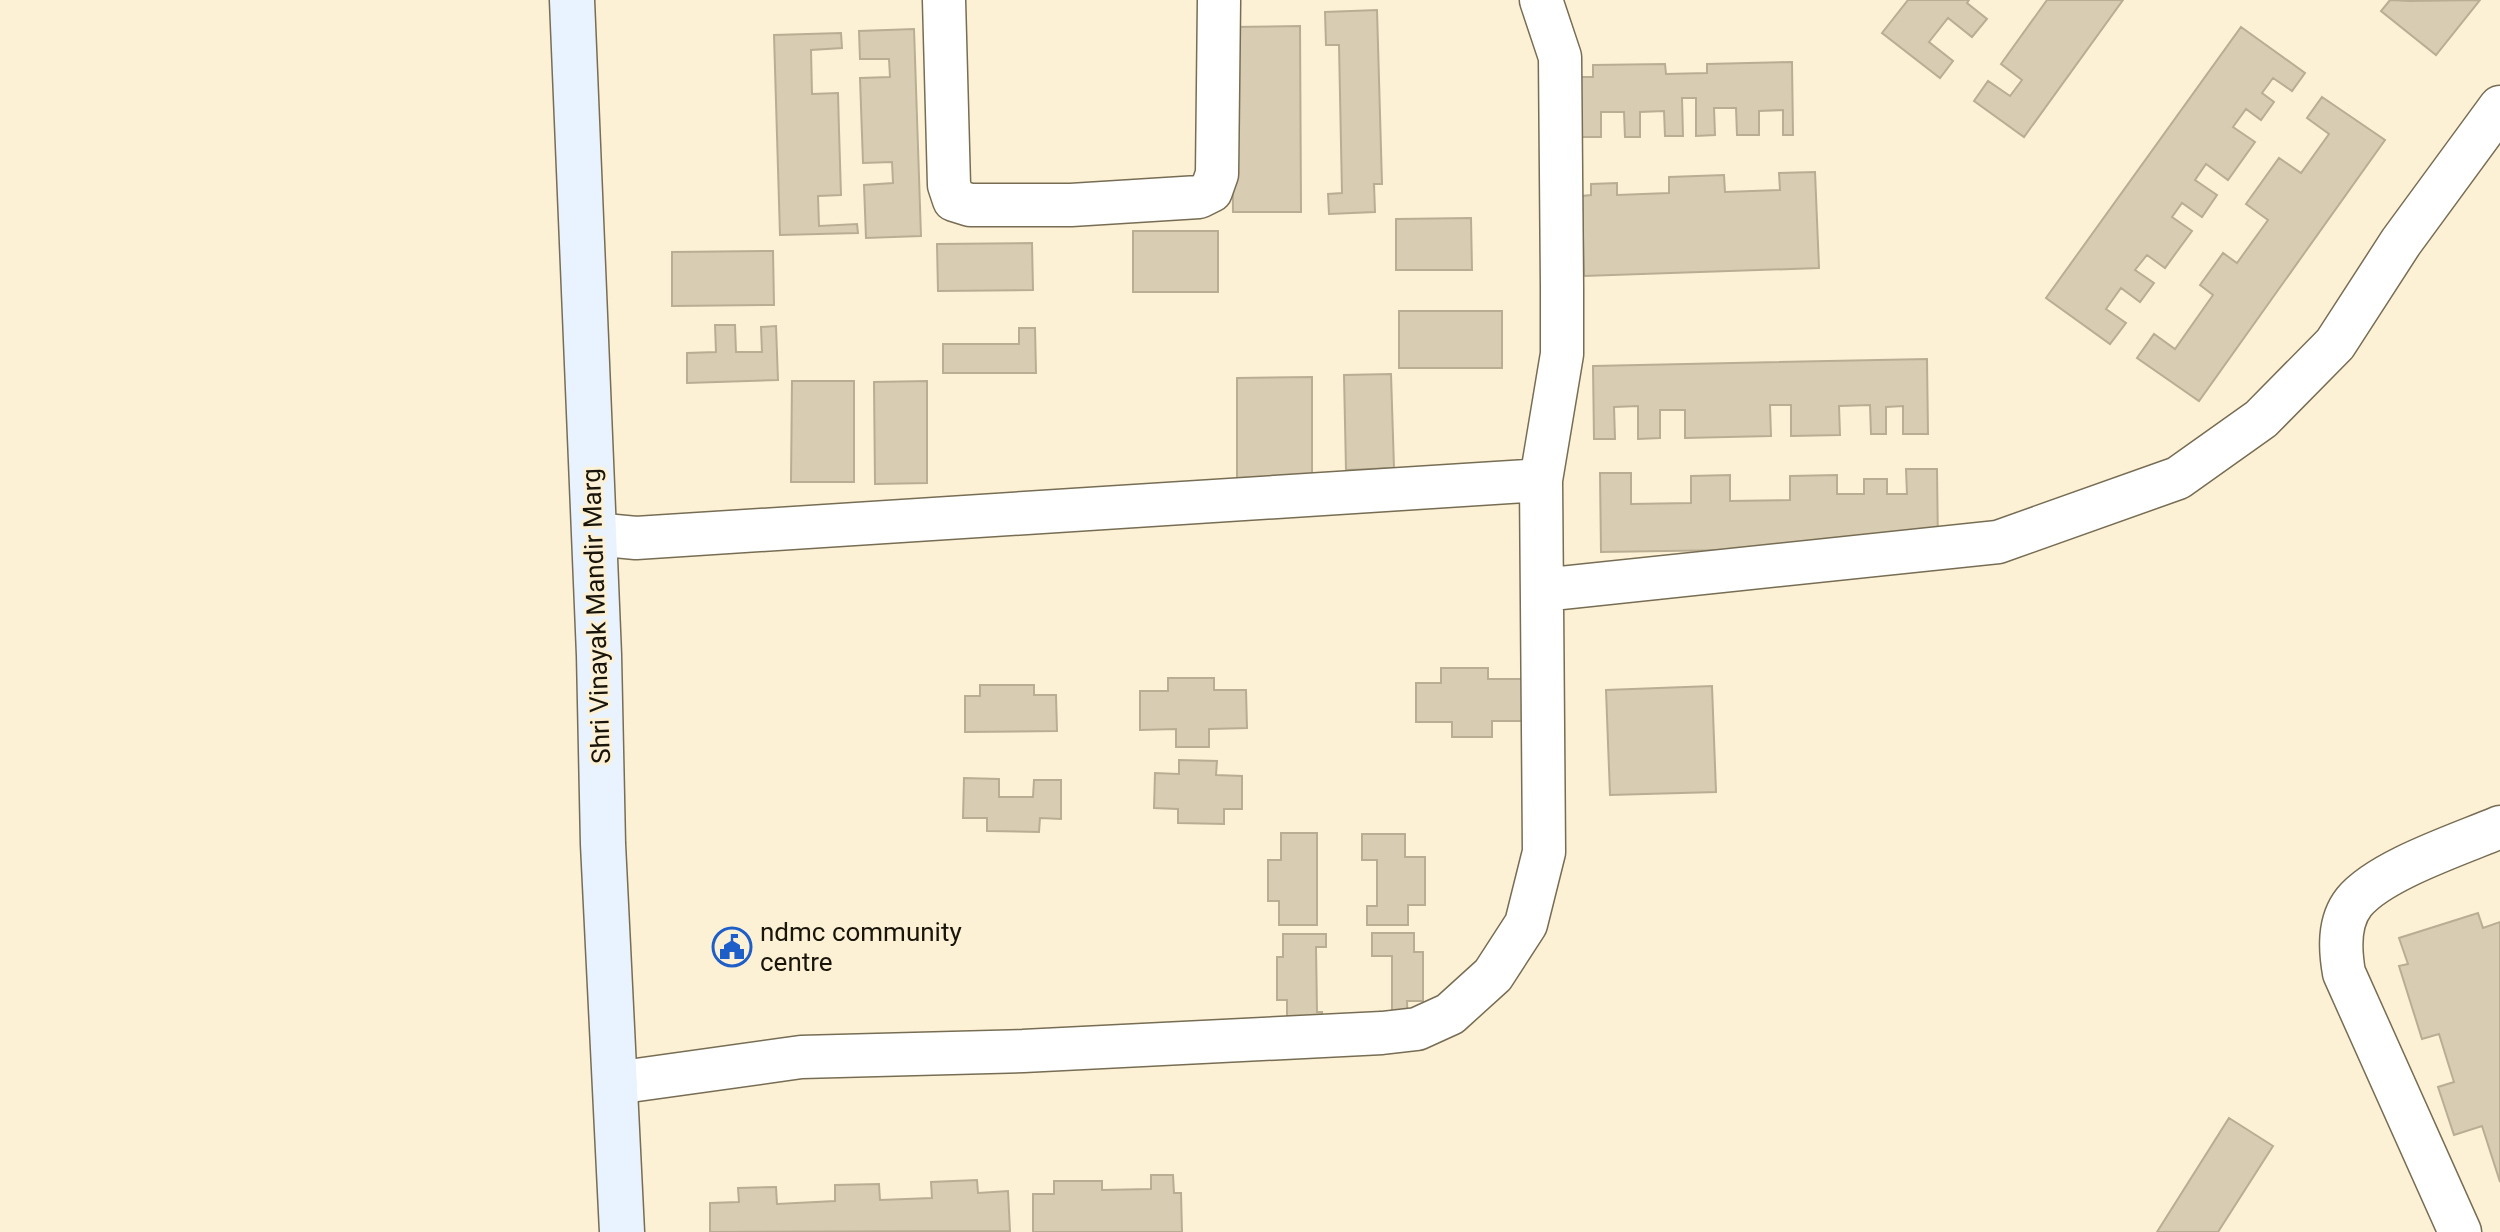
<svg xmlns="http://www.w3.org/2000/svg" width="2500" height="1232" font-family="Roboto,sans-serif">
	<rect width="100%" height="100%" fill="#fcf1d5"/>
	<path fill="#d8cdb2" stroke="#b9ae94" stroke-width="2" d="M 1908,0 L 1969,0 L 1967,3 L 1987,19 L 1972,37 L 1948,18 L 1929,42 L 1953,61 L 1940,78 L 1882,33 Z
		M 2047,0 L 2123,0 L 2024,137 L 1974,101 L 1988,81 L 2010,96 L 2022,80 L 2001,64 Z
		M 2390,0 L 2410,1 L 2480,0 L 2436,55 L 2381,11 Z
		M 1377,10 L 1382,184 L 1374,184 L 1375,212 L 1329,214 L 1328,194 L 1342,193 L 1339,45 L 1326,45 L 1325,12 Z
		M 1300,26 L 1301,212 L 1233,212 L 1231,27 Z
		M 2241,27 L 2305,73 L 2292,91 L 2273,78 L 2262,93 L 2274,102 L 2261,120 L 2246,109 L 2233,127 L 2255,142 L 2228,180 L 2206,164 L 2195,180 L 2217,195 L 2202,217 L 2182,203 L 2172,217 L 2192,231 L 2165,268 L 2147,255 L 2135,270 L 2154,283 L 2140,302 L 2121,288 L 2106,309 L 2126,323 L 2110,344 L 2046,298 Z
		M 914,29 L 921,236 L 866,238 L 864,185 L 893,183 L 892,162 L 863,163 L 860,78 L 890,77 L 889,59 L 860,59 L 859,31 Z
		M 841,33 L 842,48 L 811,50 L 812,94 L 838,93 L 839,130 L 841,195 L 818,196 L 819,226 L 857,224 L 858,233 L 780,235 L 774,35 Z
		M 1792,62 L 1793,135 L 1783,135 L 1783,110 L 1759,111 L 1759,135 L 1737,135 L 1736,108 L 1714,108 L 1715,135 L 1696,136 L 1696,98 L 1682,98 L 1683,136 L 1665,136 L 1664,111 L 1640,112 L 1640,137 L 1625,137 L 1624,112 L 1601,112 L 1601,137 L 1576,137 L 1575,77 L 1593,77 L 1593,65 L 1665,64 L 1666,74 L 1707,73 L 1707,64 Z
		M 2322,97 L 2385,140 L 2199,401 L 2137,358 L 2154,334 L 2175,349 L 2213,295 L 2200,285 L 2223,253 L 2237,263 L 2268,220 L 2246,204 L 2279,158 L 2301,173 L 2329,134 L 2307,118 Z
		M 1815,172 L 1819,268 L 1584,276 L 1582,196 L 1591,195 L 1591,184 L 1617,183 L 1617,195 L 1669,193 L 1669,177 L 1724,175 L 1725,192 L 1780,190 L 1779,173 Z
		M 1471,218 L 1472,270 L 1396,270 L 1396,219 Z
		M 1133,231 L 1218,231 L 1218,292 L 1133,292 Z
		M 1032,243 L 1033,290 L 938,291 L 937,244 Z
		M 773,251 L 774,305 L 672,306 L 672,252 Z
		M 1399,311 L 1502,311 L 1502,368 L 1399,368 Z
		M 715,325 L 735,325 L 736,352 L 762,352 L 761,327 L 776,326 L 778,380 L 687,383 L 687,353 L 716,352 Z
		M 1019,328 L 1035,328 L 1036,373 L 943,373 L 943,344 L 1019,344 Z
		M 1927,359 L 1928,434 L 1903,434 L 1903,406 L 1886,407 L 1886,434 L 1871,434 L 1870,405 L 1839,406 L 1840,435 L 1791,436 L 1791,405 L 1770,405 L 1771,436 L 1685,438 L 1685,410 L 1660,410 L 1660,438 L 1638,439 L 1638,406 L 1614,407 L 1615,439 L 1594,439 L 1593,366 Z
		M 1391,374 L 1394,468 L 1346,470 L 1344,375 Z
		M 1312,377 L 1312,480 L 1237,480 L 1237,378 Z
		M 792,381 L 854,381 L 854,482 L 791,482 Z
		M 927,381 L 927,483 L 875,484 L 874,382 Z
		M 1906,469 L 1937,469 L 1938,547 L 1601,552 L 1600,473 L 1631,473 L 1631,504 L 1691,503 L 1691,476 L 1730,475 L 1730,501 L 1790,500 L 1790,476 L 1837,475 L 1837,494 L 1864,494 L 1864,479 L 1887,479 L 1887,494 L 1907,494 Z
		M 1441,668 L 1488,668 L 1488,679 L 1522,679 L 1522,721 L 1492,721 L 1492,737 L 1452,737 L 1452,722 L 1416,722 L 1416,683 L 1441,683 Z
		M 1168,678 L 1214,678 L 1214,690 L 1246,690 L 1247,728 L 1209,729 L 1209,747 L 1176,747 L 1176,729 L 1140,730 L 1140,691 L 1168,691 Z
		M 980,685 L 1034,685 L 1034,695 L 1056,695 L 1057,731 L 965,732 L 965,696 L 980,696 Z
		M 1712,686 L 1716,792 L 1610,795 L 1606,690 Z
		M 1179,760 L 1217,761 L 1216,775 L 1242,776 L 1242,809 L 1224,809 L 1224,824 L 1178,823 L 1178,809 L 1154,808 L 1155,773 L 1179,774 Z
		M 964,778 L 999,779 L 999,797 L 1033,797 L 1034,780 L 1061,780 L 1061,819 L 1040,818 L 1039,832 L 987,831 L 987,818 L 963,818 Z
		M 1281,833 L 1317,833 L 1317,925 L 1279,925 L 1279,901 L 1268,901 L 1268,860 L 1281,860 Z
		M 1362,834 L 1405,834 L 1405,857 L 1425,857 L 1425,905 L 1408,905 L 1408,925 L 1367,925 L 1367,906 L 1377,906 L 1377,860 L 1362,860 Z
		M 2478,913 L 2483,928 L 2500,922 L 2500,1182 L 2482,1126 L 2454,1135 L 2438,1087 L 2454,1082 L 2439,1034 L 2422,1039 L 2399,966 L 2408,964 L 2399,938 Z
		M 1372,933 L 1414,933 L 1414,952 L 1423,952 L 1423,1001 L 1407,1001 L 1408,1026 L 1373,1026 L 1373,1012 L 1392,1012 L 1392,956 L 1372,956 Z
		M 1283,934 L 1326,934 L 1326,947 L 1316,947 L 1317,1012 L 1322,1012 L 1322,1024 L 1287,1024 L 1287,1000 L 1277,1000 L 1277,957 L 1283,957 Z
		M 2229,1118 L 2273,1146 L 2218,1232 L 2157,1232 Z
		M 1151,1175 L 1173,1175 L 1174,1193 L 1181,1193 L 1182,1232 L 1033,1232 L 1033,1194 L 1054,1194 L 1054,1181 L 1102,1181 L 1102,1190 L 1151,1189 Z
		M 977,1180 L 978,1193 L 1008,1191 L 1010,1231 L 710,1232 L 710,1203 L 739,1202 L 738,1188 L 776,1187 L 777,1204 L 835,1201 L 835,1185 L 879,1184 L 880,1200 L 932,1198 L 931,1182 Z"/>
	<g fill="none" stroke-linecap="round" stroke-linejoin="round">
		<g stroke="#776d54" stroke-width="45">
			<path id="street" d="M 944,0 L 949,185 L 954,200 L 970,205 L 1071,205 L 1199,197 L 1211,191 L 1217,174 L 1219,0
				M 594,534 L 636,538 L 1541,480
				M 1542,590 L 1998,542 L 2178,478 L 2261,419 L 2335,344 L 2401,242 L 2500,107
				M 615,1083 L 801,1057 L 1023,1051 L 1382,1033 L 1417,1029 L 1450,1014 L 1493,975 L 1526,924 L 1544,852 L 1541,480 L 1562,354 L 1562,287 L 1560,57 L 1541,0
				M 2460,1232 L 2344,973 C 2340,950 2338,922 2354,902 C 2380,870 2460,844 2500,827"/>
		</g>
		<g stroke="#776d54" stroke-width="47">
			<path id="secondary" d="M 572,0 L 599,655 L 603,844 L 622,1232"/>
		</g>
		<use href="#street" stroke="#fff" stroke-width="42"/>
		<use href="#secondary" stroke="#e9f2ff" stroke-width="44"/>
	</g>
	<defs>
		<g id="civic-ring" transform="scale(2)"><circle r="9.5" fill="#fcf1d5" stroke="#1e5ec9" stroke-width="1.5"/><path d="M-.6-6.5H3V-4.5H.6V-3L4-1V1h2V6H-6V1h2V-1L-.6-3ZM-1.2 2.5V6h2.4V2.5Z" fill="#1e5ec9"/></g>
	</defs>
	<g fill-rule="evenodd">
		<use href="#civic-ring" x="732" y="947"/>
	</g>
	<g text-anchor="middle" stroke-width="6" stroke-linejoin="round" paint-order="stroke">
		<g font-size="26" fill="#19150b" stroke="#fcf1d5">
			<text transform="translate(596 616) rotate(-92)" y="9">Shri Vinayak Mandir Marg</text>
		</g>
		<g font-size="26" fill="#19150b" stroke="#fcf1d5" text-anchor="start">
			<text x="760" y="941">ndmc community<tspan x="760" dy="30">centre</tspan></text>
		</g>
	</g>
</svg>
